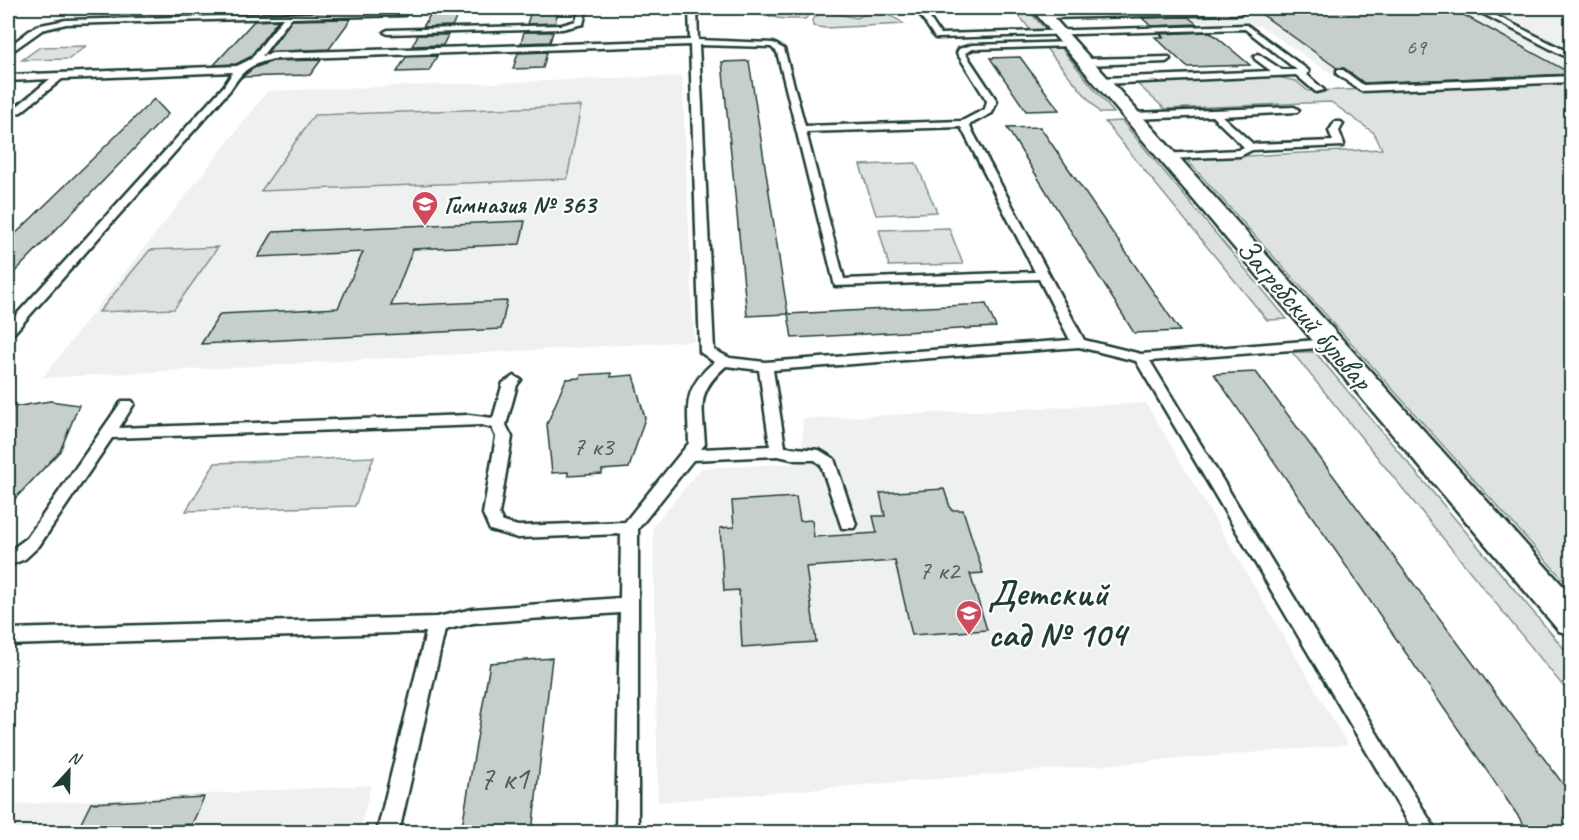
<svg xmlns="http://www.w3.org/2000/svg" width="1579" height="840" font-family="Caveat,sans-serif">
	<rect width="100%" height="100%" fill="#fff"/>
	<filter id="ink" filterUnits="userSpaceOnUse"><feTurbulence type="fractalNoise" baseFrequency=".0167" numOctaves="2"/><feDisplacementMap in="SourceGraphic" scale="12" xChannelSelector="R" yChannelSelector="G"/><feConvolveMatrix kernelMatrix="1 2 1 2 8 2 1 2 1" color-interpolation-filters="sRGB"/></filter>
	<g filter="url(#ink)">
		<path fill="#eef1f0" d="M 1124,8 L 1571,8 L 1571,84 L 1359,92 L 1260,26 L 1136,18 Z
			M 682,76 L 694,341 L 42,378 L 268,91 Z
			M 1146,403 L 1348,745 L 658,802 L 653,526 L 702,468 L 800,463 L 802,456 L 803,419 Z
			M 371,785 L 359,832 L 8,832 L 8,805 Z"/>
		<path fill="#dee3e2" stroke="#7e908b" stroke-width="1.5" d="M 772,8 L 814,8 L 816,9 L 805,19 L 784,19 L 761,15 Z
			M 1013,8 L 1026,8 L 1046,30 L 1032,32 Z
			M 1051,8 L 1120,8 L 1123,10 L 1071,13 Z
			M 822,11 L 857,18 C 872,9 890,13 904,24 L 825,28 L 813,26 L 812,20 Z
			M 86,46 L 69,59 L 22,60 L 40,47 Z
			M 1045,47 L 1061,48 L 1114,113 L 1100,113 Z
			M 1277,77 L 1296,81 L 1308,91 L 1571,83 L 1571,588 L 1186,159 L 1382,149 L 1374,133 L 1331,102 L 1165,109 L 1135,82 Z
			M 581,106 L 567,179 L 261,191 L 314,115 Z
			M 1122,121 L 1287,319 L 1267,320 L 1105,122 Z
			M 916,163 L 937,212 L 876,215 L 860,165 Z
			M 949,228 L 963,264 L 889,266 L 879,230 Z
			M 218,247 L 174,309 L 99,312 L 150,250 Z
			M 1292,352 L 1315,352 L 1571,657 L 1571,696 Z
			M 374,457 L 355,506 L 186,511 L 215,463 Z"/>
		<path fill="#c7cfcc" stroke="#1f3d34" stroke-width="1.5" d="M 267,8 L 359,8 L 357,10 L 262,12 Z
			M 434,8 L 462,8 L 452,26 L 423,27 Z
			M 532,8 L 559,8 L 555,23 L 527,24 Z
			M 1253,8 L 1451,8 L 1572,74 L 1364,83 L 1344,68 L 1337,68 Z
			M 1188,17 L 1197,24 L 1151,26 L 1142,18 Z
			M 351,19 L 329,49 L 268,52 L 292,20 Z
			M 278,20 L 250,57 L 236,64 L 214,65 L 254,21 Z
			M 524,32 L 553,32 L 550,42 L 521,43 Z
			M 1207,32 L 1214,35 L 1250,65 L 1187,67 L 1155,37 L 1163,37 L 1160,34 Z
			M 418,35 L 448,35 L 443,45 L 412,46 Z
			M 547,52 L 543,68 L 513,69 L 518,53 Z
			M 437,56 L 429,71 L 397,72 L 406,57 Z
			M 1020,57 L 1059,110 L 1026,111 L 990,58 Z
			M 321,60 L 310,75 L 242,77 L 254,68 L 273,61 Z
			M 749,61 L 783,284 L 788,314 L 747,316 L 722,62 Z
			M 154,99 L 168,114 L 8,279 L 8,241 Z
			M 1040,127 L 1180,331 L 1134,333 L 1007,128 Z
			M 525,221 L 520,244 L 413,249 L 391,306 L 507,301 L 501,329 L 201,344 L 220,314 L 338,308 L 363,252 L 258,257 L 273,232 Z
			M 986,304 L 996,327 L 792,338 L 788,314 Z
			M 1256,372 L 1572,796 L 1572,832 L 1529,832 L 1214,374 Z
			M 611,373 L 611,377 L 633,375 L 645,418 L 629,468 L 602,470 L 602,474 L 568,476 L 568,472 L 552,473 L 547,424 L 566,379 L 580,378 L 581,375 Z
			M 50,401 L 79,405 L 60,451 L 8,506 L 8,408 Z
			M 944,489 L 951,510 L 963,510 L 983,573 L 970,574 L 987,630 L 912,635 L 895,561 L 806,567 L 816,642 L 742,647 L 739,590 L 724,591 L 720,528 L 734,527 L 732,501 L 796,497 L 800,521 L 812,520 L 814,537 L 877,533 L 873,516 L 885,516 L 880,493 Z
			M 552,658 L 532,832 L 461,832 L 490,663 Z
			M 204,797 L 192,824 L 77,831 L 91,803 Z"/>
		<g fill="none" stroke-linecap="round" stroke-linejoin="round">
			<g stroke="#1f3d34" stroke-width="5">
				<path id="lane" d="M 580,8 L 587,8 L 583,24 L 562,29 L 388,34 L 384,32 L 388,30 L 562,25 L 576,21 Z
					M 689,8 L 697,8 L 698,40 L 773,43 L 784,49 L 805,126 L 962,121 L 985,109 L 987,101 L 957,53 L 959,49 L 972,45 L 1073,42 L 1073,46 L 1070,46 L 973,49 L 965,53 L 997,101 L 992,113 L 969,125 L 1084,340 L 1141,354 L 1330,339 L 1337,343 L 1330,347 L 1150,361 L 1437,832 L 1414,832 L 1136,361 L 1079,347 L 773,370 L 785,447 L 819,450 L 834,459 L 856,524 L 854,528 L 842,528 L 821,465 L 815,460 L 796,460 L 778,456 L 693,460 L 638,529 L 638,832 L 616,832 L 620,613 L 473,623 L 445,630 L 399,832 L 377,832 L 426,632 L 8,645 L 8,629 L 437,617 L 473,609 L 620,598 L 621,534 L 518,538 L 490,530 L 483,514 L 496,437 L 492,428 L 482,425 L 112,438 L 39,546 L 25,559 L 8,566 L 8,552 L 27,538 L 122,401 L 132,401 L 134,404 L 119,428 L 469,415 L 493,418 L 503,383 L 514,376 L 521,380 L 517,385 L 506,425 L 512,437 L 499,514 L 503,522 L 518,526 L 625,522 L 689,443 C 688,405 682,390 714,362 L 700,352 L 690,45 L 273,59 C 249,65 244,69 230,90 L 13,334 L 8,335 L 8,324 L 224,86 L 233,72 L 62,79 L 21,112 L 8,115 L 8,109 L 15,108 L 50,79 L 8,81 L 8,75 L 237,66 L 251,59 L 283,18 L 66,24 L 42,30 L 11,52 L 8,52 L 8,47 L 36,26 L 66,20 L 402,11 L 406,13 L 405,15 L 291,18 L 262,56 L 273,53 L 690,40 ZM 699,45 L 771,47 L 777,52 L 835,286 L 1039,279 L 1070,340 L 765,362 L 730,358 L 714,350 ZM 961,127 L 1035,272 L 844,279 L 806,132 ZM 726,366 L 759,370 L 770,446 L 701,449 L 705,444 C 703,406 695,393 726,366 Z
					M 916,8 L 923,8 L 940,34 L 1247,25 L 1308,70 L 1309,72 L 1306,74 L 1324,90 L 1316,92 L 1296,75 L 1102,84 L 1098,81 L 1102,78 L 1271,71 L 1255,59 L 1254,57 L 1258,54 L 1282,70 L 1297,70 L 1245,29 L 938,38 L 935,38 Z
					M 1231,8 L 1238,8 L 1243,12 L 1239,14 L 1046,18 L 1042,16 L 1046,14 L 1232,10 Z
					M 1472,8 L 1481,8 L 1572,54 L 1572,60 Z
					M 1169,57 L 1170,59 L 1166,62 L 1086,65 L 1082,62 L 1086,59 Z
					M 1337,70 L 1343,70 L 1363,85 L 1572,76 L 1572,82 L 1361,91 L 1337,74 Z
					M 1294,107 L 1299,110 L 1297,112 L 1222,116 L 1253,144 L 1333,141 L 1329,131 L 1335,122 L 1341,122 L 1343,124 L 1339,131 L 1344,144 L 1343,146 L 1252,150 L 1240,156 L 1167,159 L 1163,158 L 1163,154 L 1238,150 L 1244,147 L 1212,116 L 1133,119 L 1128,116 L 1133,113 Z"/>
			</g>
			<g stroke="#1f3d34" stroke-width="5">
				<path id="street" d="M 1031,8 L 1045,8 L 1572,596 L 1572,635 L 1559,631 Z"/>
			</g>
			<use href="#lane" fill="#fff" fill-rule="evenodd"/>
			<use href="#street" fill="#fff" fill-rule="evenodd"/>
		</g>
	</g>
	<defs>
		<g id="school-pin" transform="scale(1.35)"><path d="M0 17L-7.5 6A9.5 9.5 0 1 1 7.5 6Z" fill="#d1495b" stroke="#fff"/><path d="M0-5L7-2L0 1L-7-2ZM-4 1L0 2.5L4 1V4Q0 6-4 4Z" fill="#fff"/></g>
	</defs>
	<g fill-rule="evenodd">
		<use href="#school-pin" x="425" y="204"/>
		<use href="#school-pin" x="969" y="613"/>
	</g>
	<g text-anchor="middle" stroke-width="4.5" stroke-linejoin="round" paint-order="stroke">
		<g font-size="22" fill="#49625a">
			<text x="1416" y="54">69</text>
		</g>
		<g font-size="26" font-weight="bold" fill="#1f3d34" stroke="#fff" text-anchor="start">
			<text x="444" y="213">Гимназия № 363</text>
		</g>
		<g font-size="27" fill="#49625a">
			<text x="593" y="455">7 к3</text>
			<text x="939" y="579">7 к2</text>
		</g>
		<g font-size="30" fill="#1f3d34" stroke="#fff">
			<text transform="translate(1305 314) rotate(49)" y="10">Загребский бульвар</text>
		</g>
		<g font-size="33" fill="#49625a">
			<text x="504" y="789">7 к1</text>
		</g>
		<g font-size="36" font-weight="bold" fill="#1f3d34" stroke="#fff" text-anchor="start">
			<text x="988" y="605">Детский<tspan x="988" dy="41">сад № 104</tspan></text>
		</g>
	</g>
	<rect width="1579" height="840" fill="none" stroke="#fff" stroke-width="30"/>
	<rect x="15" y="15" width="1549" height="810" fill="none" stroke="#1f3d34" stroke-width="2" filter="url(#ink)"/>
	<g transform="translate(69 771) rotate(22)" stroke="#ffffff" stroke-width="4.5" paint-order="stroke">
	<path d="M0-4.5L10 22L0 15L-10 22Z" fill="#1f3d34"/>
	<text y="-9" font-size="16" font-weight="bold" text-anchor="middle" fill="#1f3d34">N</text>
	</g>
</svg>
